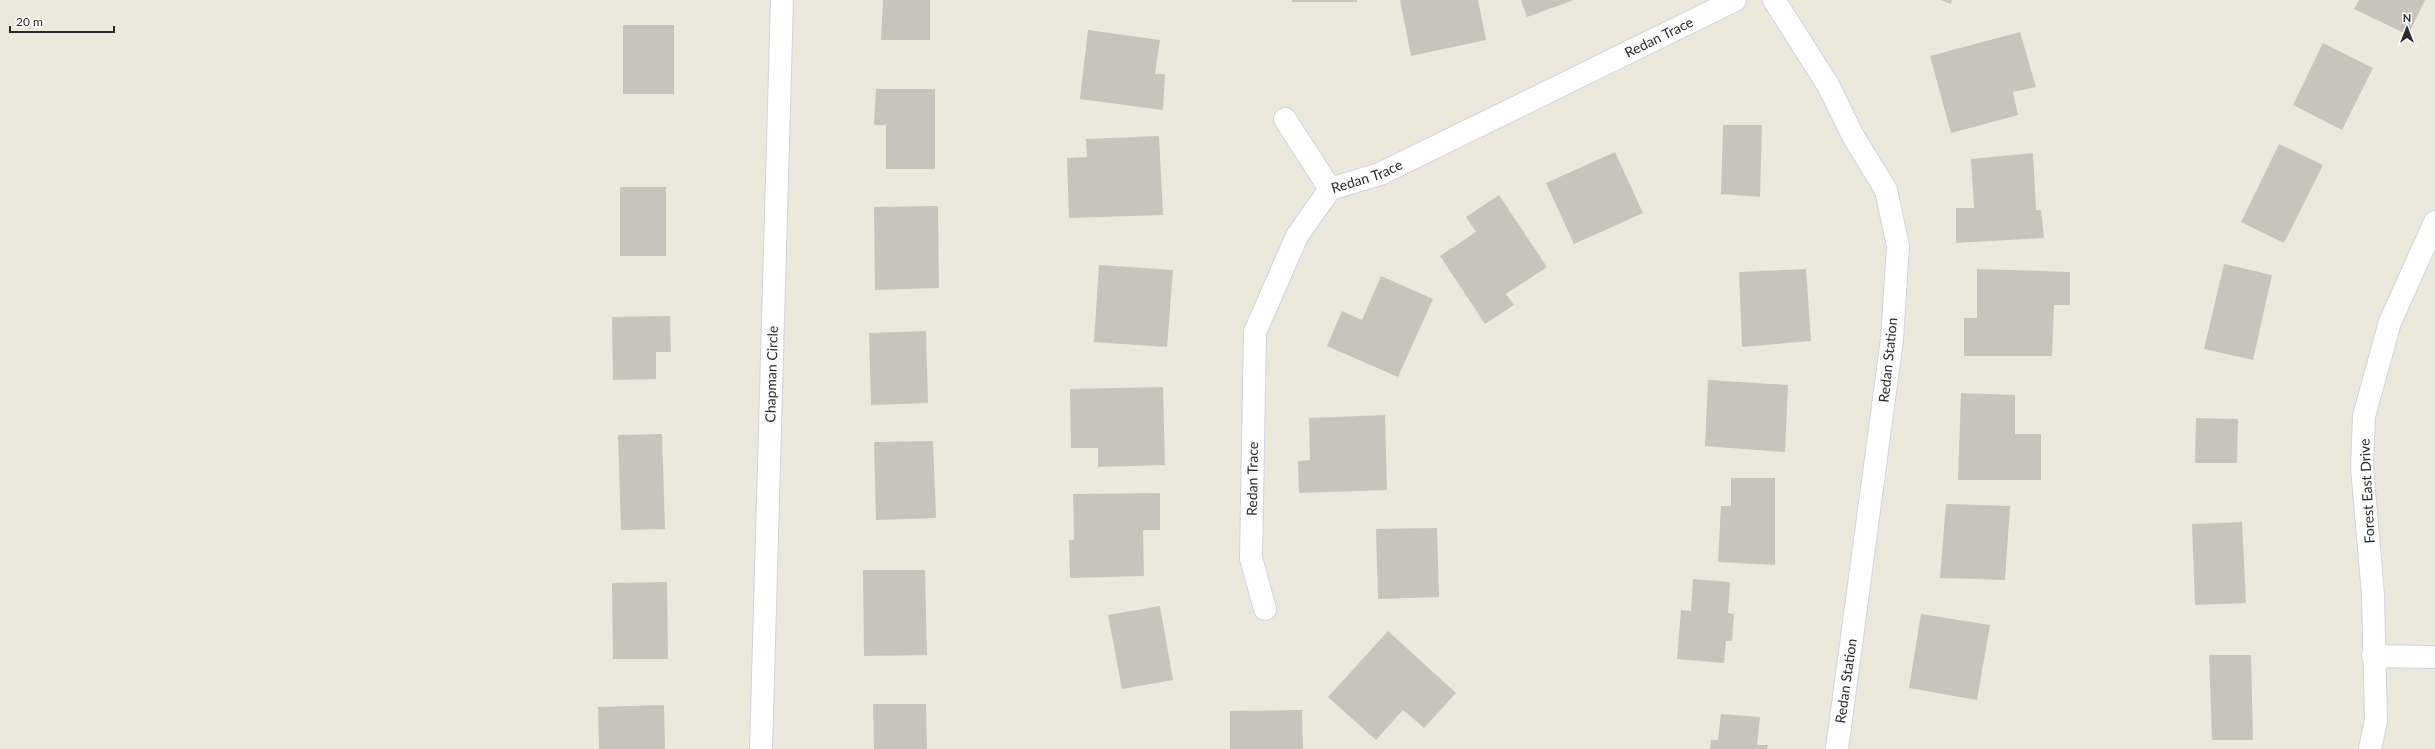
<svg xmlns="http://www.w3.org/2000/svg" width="2435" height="749" font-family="Lato,sans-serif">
	<rect width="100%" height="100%" fill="#ece8dc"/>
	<path fill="#c8c4bc" d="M 883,0 L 930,0 L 930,40 L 881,40 Z
		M 1292,0 L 1357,0 L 1357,2 L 1292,2 Z
		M 1400,0 L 1478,0 L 1486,40 L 1411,56 Z
		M 1521,0 L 1574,0 L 1527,17 Z
		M 1941,0 L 1952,0 L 1951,4 Z
		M 2359,0 L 2425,0 L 2408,35 L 2354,9 Z
		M 623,25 L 674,25 L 674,94 L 623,94 Z
		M 1088,30 L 1160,40 L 1155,74 L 1165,74 L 1163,110 L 1080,99 Z
		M 2020,32 L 2036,87 L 2013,92 L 2018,115 L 1951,133 L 1930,56 Z
		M 2323,43 L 2373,68 L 2342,130 L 2293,105 Z
		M 876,89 L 935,89 L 935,169 L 886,169 L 886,125 L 874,125 Z
		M 1723,125 L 1762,125 L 1760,197 L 1721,194 Z
		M 1159,136 L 1163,215 L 1069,218 L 1067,158 L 1087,157 L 1086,139 Z
		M 2279,144 L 2323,165 L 2284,243 L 2241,222 Z
		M 1615,152 L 1643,213 L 1574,244 L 1546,183 Z
		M 2033,153 L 2036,210 L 2041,210 L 2044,238 L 1956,243 L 1956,208 L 1974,208 L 1971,159 Z
		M 620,187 L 666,187 L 666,256 L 620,256 Z
		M 1499,195 L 1547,267 L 1506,294 L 1514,305 L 1485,324 L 1440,256 L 1476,232 L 1466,217 Z
		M 938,206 L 939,288 L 875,290 L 874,207 Z
		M 2224,264 L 2272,275 L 2253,360 L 2204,349 Z
		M 1099,265 L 1173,270 L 1167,347 L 1094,342 Z
		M 1806,269 L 1811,341 L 1742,347 L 1739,272 Z
		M 1977,269 L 2070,272 L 2070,305 L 2054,305 L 2052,356 L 1964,356 L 1964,318 L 1977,318 Z
		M 1381,276 L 1433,299 L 1398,377 L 1327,346 L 1342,311 L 1362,320 Z
		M 670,316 L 671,352 L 656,352 L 656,379 L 613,380 L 612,317 Z
		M 926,331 L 928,403 L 871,405 L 869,333 Z
		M 1708,380 L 1788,385 L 1785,452 L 1705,446 Z
		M 1163,387 L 1165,465 L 1098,467 L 1098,448 L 1071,448 L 1070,389 Z
		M 1961,393 L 2015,395 L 2015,434 L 2041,434 L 2041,480 L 1958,480 Z
		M 1385,415 L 1387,490 L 1299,493 L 1298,461 L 1310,460 L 1309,418 Z
		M 2196,418 L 2238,419 L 2237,463 L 2195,463 Z
		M 662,434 L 665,529 L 621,530 L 618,435 Z
		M 933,441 L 936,518 L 876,520 L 874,442 Z
		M 1731,478 L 1775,478 L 1775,565 L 1718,562 L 1721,506 L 1731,506 Z
		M 1160,493 L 1160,530 L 1143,530 L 1144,576 L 1070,578 L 1069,540 L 1074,540 L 1073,494 Z
		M 1946,504 L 2010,506 L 2005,580 L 1940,578 Z
		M 2242,522 L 2246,603 L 2195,605 L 2192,524 Z
		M 1437,528 L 1439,597 L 1378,599 L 1376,529 Z
		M 863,570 L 925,570 L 927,655 L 864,656 Z
		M 1693,579 L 1730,582 L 1728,613 L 1734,614 L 1732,641 L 1726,641 L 1724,663 L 1677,659 L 1681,610 L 1691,611 Z
		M 667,582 L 668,659 L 613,659 L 612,583 Z
		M 1160,606 L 1173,680 L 1122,689 L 1108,615 Z
		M 1921,614 L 1990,625 L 1977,700 L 1909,688 Z
		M 1388,631 L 1456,693 L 1424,728 L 1403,710 L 1376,740 L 1328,697 Z
		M 2209,655 L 2251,655 L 2253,740 L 2212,740 Z
		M 873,704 L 926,704 L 927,749 L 874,749 Z
		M 664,705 L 665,749 L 599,749 L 598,707 Z
		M 1302,710 L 1303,749 L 1230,749 L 1230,711 Z
		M 1721,714 L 1760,717 L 1757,745 L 1768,745 L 1767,749 L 1710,749 L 1711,740 L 1718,740 Z"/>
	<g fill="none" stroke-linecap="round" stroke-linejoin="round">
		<g stroke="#d1d2e3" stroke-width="24">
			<g id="minor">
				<path d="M 1774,0 L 1828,85 L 1853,136 L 1886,190 L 1898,246 L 1892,339 L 1837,749"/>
				<path d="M 1285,119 L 1330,189"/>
				<path id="s1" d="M 1265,609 L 1251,558 L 1255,332 L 1297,236 L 1330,189 L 1380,174 L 1735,0"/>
				<path d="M 2373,656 L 2435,657"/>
				<path id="s2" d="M 761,749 L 782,0"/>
				<path d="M 2370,749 L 2376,720 L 2373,595 L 2362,467 L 2364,416 L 2390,322 L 2435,222"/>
			</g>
		</g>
		<use href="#minor" stroke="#fff" stroke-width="22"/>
	</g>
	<g text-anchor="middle" stroke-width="3" stroke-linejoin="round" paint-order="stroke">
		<g font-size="14" fill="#2a2a2a" stroke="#fff">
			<text dy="5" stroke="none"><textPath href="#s1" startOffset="804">Redan Trace</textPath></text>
			<text dy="5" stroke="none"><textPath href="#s1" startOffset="480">Redan Trace</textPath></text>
			<text transform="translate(1888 360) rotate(-84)" y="5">Redan Station</text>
			<text dy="5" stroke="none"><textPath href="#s2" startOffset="375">Chapman Circle</textPath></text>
			<text dy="5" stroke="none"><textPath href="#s1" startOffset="132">Redan Trace</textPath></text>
			<text transform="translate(2367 491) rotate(-93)" y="5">Forest East Drive</text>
			<text transform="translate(1846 681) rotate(-82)" y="5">Redan Station</text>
		</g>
	</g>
	<g transform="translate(2407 28)" stroke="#ffffff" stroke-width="3" paint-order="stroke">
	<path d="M0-3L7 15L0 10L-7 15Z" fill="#2a2a2a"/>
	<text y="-6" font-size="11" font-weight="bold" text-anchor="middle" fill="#2a2a2a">N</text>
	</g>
	<path d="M10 26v6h104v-6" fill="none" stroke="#2a2a2a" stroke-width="2"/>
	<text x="16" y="26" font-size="12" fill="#2a2a2a" stroke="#ffffff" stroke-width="3" paint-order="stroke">20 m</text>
</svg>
